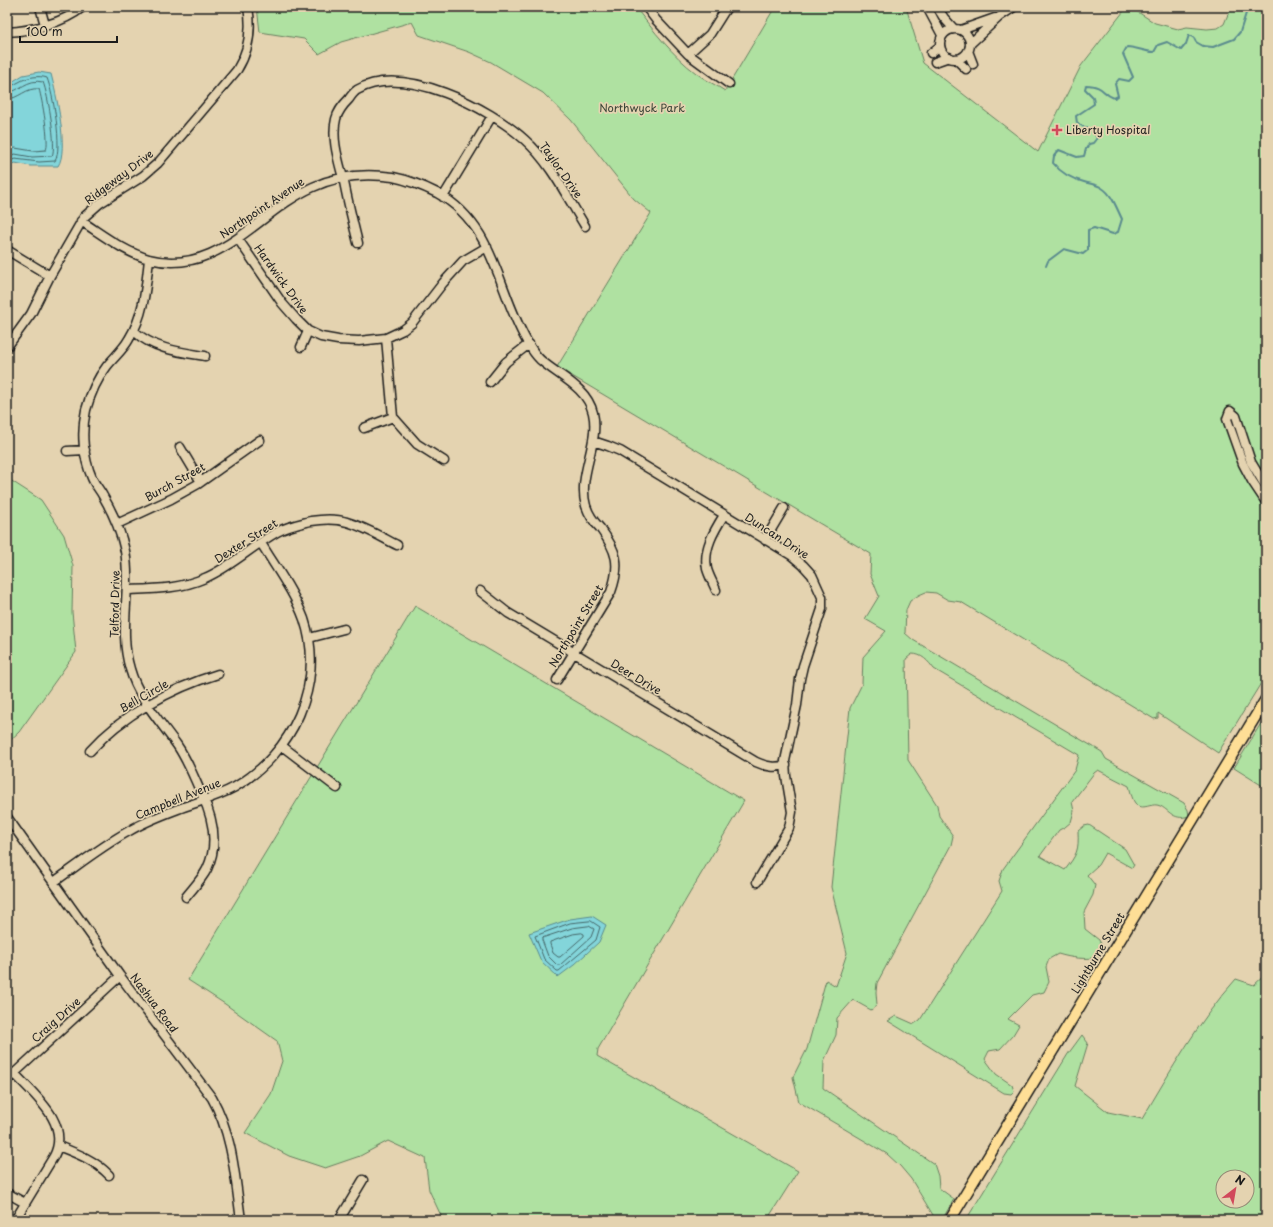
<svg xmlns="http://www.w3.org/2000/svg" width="1273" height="1227" font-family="'Playpen Sans',sans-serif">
	<rect width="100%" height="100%" fill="#e4d3b0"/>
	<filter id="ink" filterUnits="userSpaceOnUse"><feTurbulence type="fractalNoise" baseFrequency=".025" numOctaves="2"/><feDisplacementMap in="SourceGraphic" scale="8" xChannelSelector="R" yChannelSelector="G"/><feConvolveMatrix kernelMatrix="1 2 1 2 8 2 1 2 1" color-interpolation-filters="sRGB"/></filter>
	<g filter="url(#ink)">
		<path fill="#afe1a1" stroke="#667e5e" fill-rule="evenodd" d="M 257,7 L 635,7 C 654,31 672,55 696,73 C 705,80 716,85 725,91 L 775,7 L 906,7 L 923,63 L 1038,152 L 1081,66 L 1127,7 L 1130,7 L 1155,23 L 1178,29 L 1187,27 L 1207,29 L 1218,28 L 1224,24 L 1231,7 L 1266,7 L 1266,675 L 1218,753 L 1158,713 L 1158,718 L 1154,719 L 961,602 L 948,600 L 936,593 L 926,592 L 919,595 L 910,601 L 906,610 L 905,633 L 913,640 L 1102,752 L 1106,759 L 1184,803 L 1188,810 L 1189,816 C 1172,822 1168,807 1157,805 C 1151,804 1144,809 1138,806 C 1132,802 1131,792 1129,786 L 1098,770 L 1094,773 L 1072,802 L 1074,811 L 1071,822 L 1065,827 L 1059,830 L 1040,856 L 1065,870 C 1077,854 1079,851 1078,831 L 1084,826 L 1089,825 L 1125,849 L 1134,865 L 1132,868 L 1105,853 L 1098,865 L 1087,875 L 1095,885 L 1093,895 L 1084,912 L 1085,929 L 1099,940 L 1103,948 L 1099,957 C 1086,960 1071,958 1058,954 L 1049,959 L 1046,967 L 1049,982 L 1044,992 L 1032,995 L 1008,1019 L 1019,1025 L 1013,1035 L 1000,1049 L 989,1051 L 985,1059 L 996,1074 L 1012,1085 L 1014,1091 L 1011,1094 L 1004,1093 L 888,1021 L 896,1016 L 914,1024 L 920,1020 L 1002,891 L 999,881 L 1003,869 L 1075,770 L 1079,755 L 934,669 C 928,661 922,654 912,654 L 906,659 L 908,760 L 937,805 L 939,816 L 953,836 L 951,845 L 877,983 L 876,992 L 877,1005 L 871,1010 L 853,1000 L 837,1018 L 836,1035 L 824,1061 L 823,1088 L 934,1164 L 938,1176 L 939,1188 L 954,1199 L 942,1220 L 936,1220 L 911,1179 L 900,1166 L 887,1154 L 799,1102 L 793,1077 L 807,1049 L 826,980 L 836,986 L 847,953 L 831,887 L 850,708 L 862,684 L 863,657 L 886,631 L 865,619 L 879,596 L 870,574 L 871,554 L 557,367 L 651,213 L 634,199 L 571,120 L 543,93 L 491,62 L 469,52 L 419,35 L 412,22 L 341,42 L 319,54 L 304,39 L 260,32 Z
			M 7,478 L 41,500 L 64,535 L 73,566 L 72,612 L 76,652 L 19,732 L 7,743 Z
			M 415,606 L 744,801 L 598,1049 L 597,1056 L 798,1171 L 767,1220 L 443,1220 L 429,1190 L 425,1158 L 388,1141 L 360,1156 L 325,1168 L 289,1156 L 245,1133 L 271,1094 L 282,1061 L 277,1041 L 225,1004 L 188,980 Z
			M 1266,715 L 1266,788 L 1234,768 Z
			M 1266,974 L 1266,1220 L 966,1220 L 1068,1054 L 1082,1035 L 1088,1043 L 1075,1086 L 1108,1112 L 1142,1119 C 1170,1072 1199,1020 1236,979 L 1254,985 ZM 1223,1177 L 1247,1177 L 1247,1201 L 1223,1201 Z"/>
		<path fill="#83d5da" stroke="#5a8b8e" d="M 39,72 L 51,74 C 56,93 69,150 58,166 L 31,166 L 15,163 L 7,166 L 7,85 L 23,75 Z
			M 592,916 L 606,925 L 599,942 L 574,965 L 558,977 L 541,961 L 529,933 L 570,919 Z"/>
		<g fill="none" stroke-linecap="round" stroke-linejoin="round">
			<path stroke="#456668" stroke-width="1" d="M 7,88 C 12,87 14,84 19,82 C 27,77 39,75 47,78 C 53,93 63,149 55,161 L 39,162 L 15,159 L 7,162
				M 7,93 C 19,92 27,78 43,82 C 48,94 57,147 52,156 L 32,157 L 15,154 L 7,156
				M 7,99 C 19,99 26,87 39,89 C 42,99 50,143 46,150 L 33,151 L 15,148 L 7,150
				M 591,921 L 600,927 L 596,940 L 559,971 L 557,971 L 544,959 L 535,936 L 570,923 Z
				M 589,926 L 594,929 L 591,937 L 560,965 L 557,965 L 548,956 L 542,940 L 542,938 L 572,928 Z
				M 582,933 L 584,934 L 584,936 L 560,957 L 558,957 L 553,953 L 550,944 L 550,942 L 573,934 Z"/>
			<path stroke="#5a8b8e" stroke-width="2" d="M 1046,266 L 1048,261 L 1064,249 L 1083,254 L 1088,250 L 1088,230 L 1094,228 L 1113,234 L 1118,232 L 1122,219 C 1117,209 1112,194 1102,188 C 1096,184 1090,184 1084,182 C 1072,179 1061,173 1053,163 L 1054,156 L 1059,150 L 1077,157 L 1084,156 L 1086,149 L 1089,144 L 1093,143 L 1097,138 L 1093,130 L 1084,127 L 1077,123 L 1076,116 L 1094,104 L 1093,97 L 1085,89 L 1086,85 C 1105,86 1101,93 1114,98 L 1118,96 L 1115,84 L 1119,79 L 1129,81 L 1133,77 L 1123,54 L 1127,47 C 1136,47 1145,52 1154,52 L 1158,45 L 1167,42 L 1181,50 L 1186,44 L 1189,35 L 1194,38 L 1196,42 L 1203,46 L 1213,47 L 1234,39 L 1240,32 L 1248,7"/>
			<g stroke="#1c1c1c" stroke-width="11">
				<path id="minor" d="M 40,7 L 45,25
					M 646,7 L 656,20 L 688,54 L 729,84
					M 927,7 L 942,35
					M 937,7 L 944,18 L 954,29
					M940 44a15 15 0 1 1 30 0a15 15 0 1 1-30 0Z
					M 961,30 L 995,18
					M 7,32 C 32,31 63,23 83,7
					M 970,44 L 999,17 L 1014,7
					M 968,51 L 973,64
					M 931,53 L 940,46
					M 688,54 L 710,34 L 727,7
					M 956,59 L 966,69
					M 935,62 L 949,57
					M 443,197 L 492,116
					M 81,221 C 103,235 124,252 149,259 C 219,277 257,212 313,187 C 339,175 365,173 393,177 C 408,180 423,186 437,193 C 497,226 497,293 529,345 C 533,351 537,358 543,362 C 561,377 587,388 593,413 C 600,444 577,475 586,506 C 589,515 594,522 600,528 C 617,551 621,564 611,592 L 557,680
					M 238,239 L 282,303 L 296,319 L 308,331 L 321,337 L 338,340 L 359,341 L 386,338 L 403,330 L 412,323 L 443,283 L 463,261 L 487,247
					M 358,243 C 353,223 348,202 344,182 C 339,162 331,139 336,119 C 338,111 343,105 349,99 C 351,96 354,92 357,90 C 403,63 490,108 525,140 C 551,163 567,197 585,226
					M 7,250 L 50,276
					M 149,259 C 146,287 144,315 129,339 C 123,350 114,357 107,366 C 97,379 90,395 86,410 C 81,432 83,457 92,478 C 95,485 100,490 103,496 C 113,513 121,532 125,551 C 132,590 118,630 130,669 C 138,698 160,721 177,745 C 188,761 194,778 202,795 C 213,818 219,844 207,869 C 202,879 193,888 186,897
					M 134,331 C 153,349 180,352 205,356
					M 386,338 L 393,417 L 417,444 L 444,461
					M 7,347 L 31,314 L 50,276 L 84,217 L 100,203 L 143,176 L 158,163 L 237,70 C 249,51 252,30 248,7
					M 301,347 L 308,331
					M 490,382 L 506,362 L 529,344
					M 364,428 L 393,417
					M 593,441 L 608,446 L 620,451 L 791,555 L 803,565 L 812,575 L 822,597 L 822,609 L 803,666 L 800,679 L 797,705 L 785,761 L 786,776 L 792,812 L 789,828 L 757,882
					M 180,447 L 201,482
					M 67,451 L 85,450
					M 1266,487 L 1251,462 L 1236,416 L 1230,411 L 1227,419 L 1243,464 L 1252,481 L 1266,502
					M 117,524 L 171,499 L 198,484 L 260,440
					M 765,540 L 784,508
					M 127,590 C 154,589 180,589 205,578 C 231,567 252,546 277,532 C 288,526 299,524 311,521 C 323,519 335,518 347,522 C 365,527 381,537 397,545
					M 716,590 C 713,583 709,576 707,569 C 703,549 714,531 724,515
					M 480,591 L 508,613 L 756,762 C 767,767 775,768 786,765
					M 309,638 L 344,629
					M 282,746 L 337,788
					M 90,751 C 122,715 172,688 218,674
					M 7,817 L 120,976 L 212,1098 C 233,1135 235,1178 241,1220
					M 54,882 C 78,865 102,846 129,831 C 144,822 162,815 178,809 C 197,802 217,797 235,787 C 292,754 326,684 304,619 C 294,592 276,568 261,543
					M 14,1073 C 34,1095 71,1123 54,1156 L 15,1220
					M 7,1080 L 120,976
					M 58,1146 C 76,1153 95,1160 109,1175
					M 7,1193 L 25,1203
					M 339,1220 L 363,1180"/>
			</g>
			<g stroke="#1c1c1c" stroke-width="13">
				<path id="major" d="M 950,1220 L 1266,699"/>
			</g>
			<use href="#minor" stroke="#e4d3b0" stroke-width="8"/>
			<use href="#major" stroke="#fede96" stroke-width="10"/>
		</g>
	</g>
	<path fill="#d1495b" stroke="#e4d3b0" stroke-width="1.5" d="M1055 124h4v4h4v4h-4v4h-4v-4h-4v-4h4z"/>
	<g text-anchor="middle" stroke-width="3.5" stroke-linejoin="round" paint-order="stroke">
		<g font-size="11" fill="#394337" stroke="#e4d3b0">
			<text x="642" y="112">Northwyck Park</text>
		</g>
		<g font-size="11" fill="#1c1c1c" stroke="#e4d3b0" text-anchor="start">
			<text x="1066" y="134">Liberty Hospital</text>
		</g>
		<g font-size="11" fill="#1c1c1c" stroke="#e4d3b0">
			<text transform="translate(561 170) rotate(55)" y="4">Taylor Drive</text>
			<text transform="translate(119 177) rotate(-37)" y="4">Ridgeway Drive</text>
			<text transform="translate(262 208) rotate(-34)" y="4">Northpoint Avenue</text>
			<text transform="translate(281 279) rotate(54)" y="4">Hardwick Drive</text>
			<text transform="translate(175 482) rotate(-29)" y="4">Burch Street</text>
			<text transform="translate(777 536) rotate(33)" y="4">Duncan Drive</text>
			<text transform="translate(246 541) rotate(-32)" y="4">Dexter Street</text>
			<text transform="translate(115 604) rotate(-89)" y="4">Telford Drive</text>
			<text transform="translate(576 626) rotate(-59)" y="4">Northpoint Street</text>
			<text transform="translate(636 677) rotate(31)" y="4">Deer Drive</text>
			<text transform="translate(144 696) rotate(-30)" y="4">Bell Circle</text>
			<text transform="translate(178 799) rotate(-22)" y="4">Campbell Avenue</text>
			<text transform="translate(1098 953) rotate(-59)" y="4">Lightburne Street</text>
			<text transform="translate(154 1003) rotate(53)" y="4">Nashua Road</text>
			<text transform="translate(56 1020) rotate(-42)" y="4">Craig Drive</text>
		</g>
	</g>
	<rect width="1273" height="1227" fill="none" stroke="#e4d3b0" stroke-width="24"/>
	<rect x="12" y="12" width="1249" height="1203" fill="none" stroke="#1c1c1c" stroke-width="1.5" filter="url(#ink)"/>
	<g transform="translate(1235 1189) rotate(31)"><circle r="19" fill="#e4d3b0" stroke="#948a75"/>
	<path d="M0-3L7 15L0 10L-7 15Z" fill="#d1495b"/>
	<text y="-6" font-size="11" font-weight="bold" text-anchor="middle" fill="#1c1c1c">N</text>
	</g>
	<path d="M20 36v6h97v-6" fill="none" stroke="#1c1c1c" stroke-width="2"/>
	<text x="26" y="36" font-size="12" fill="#1c1c1c" stroke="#e4d3b0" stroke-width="3" paint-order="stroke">100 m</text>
</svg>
